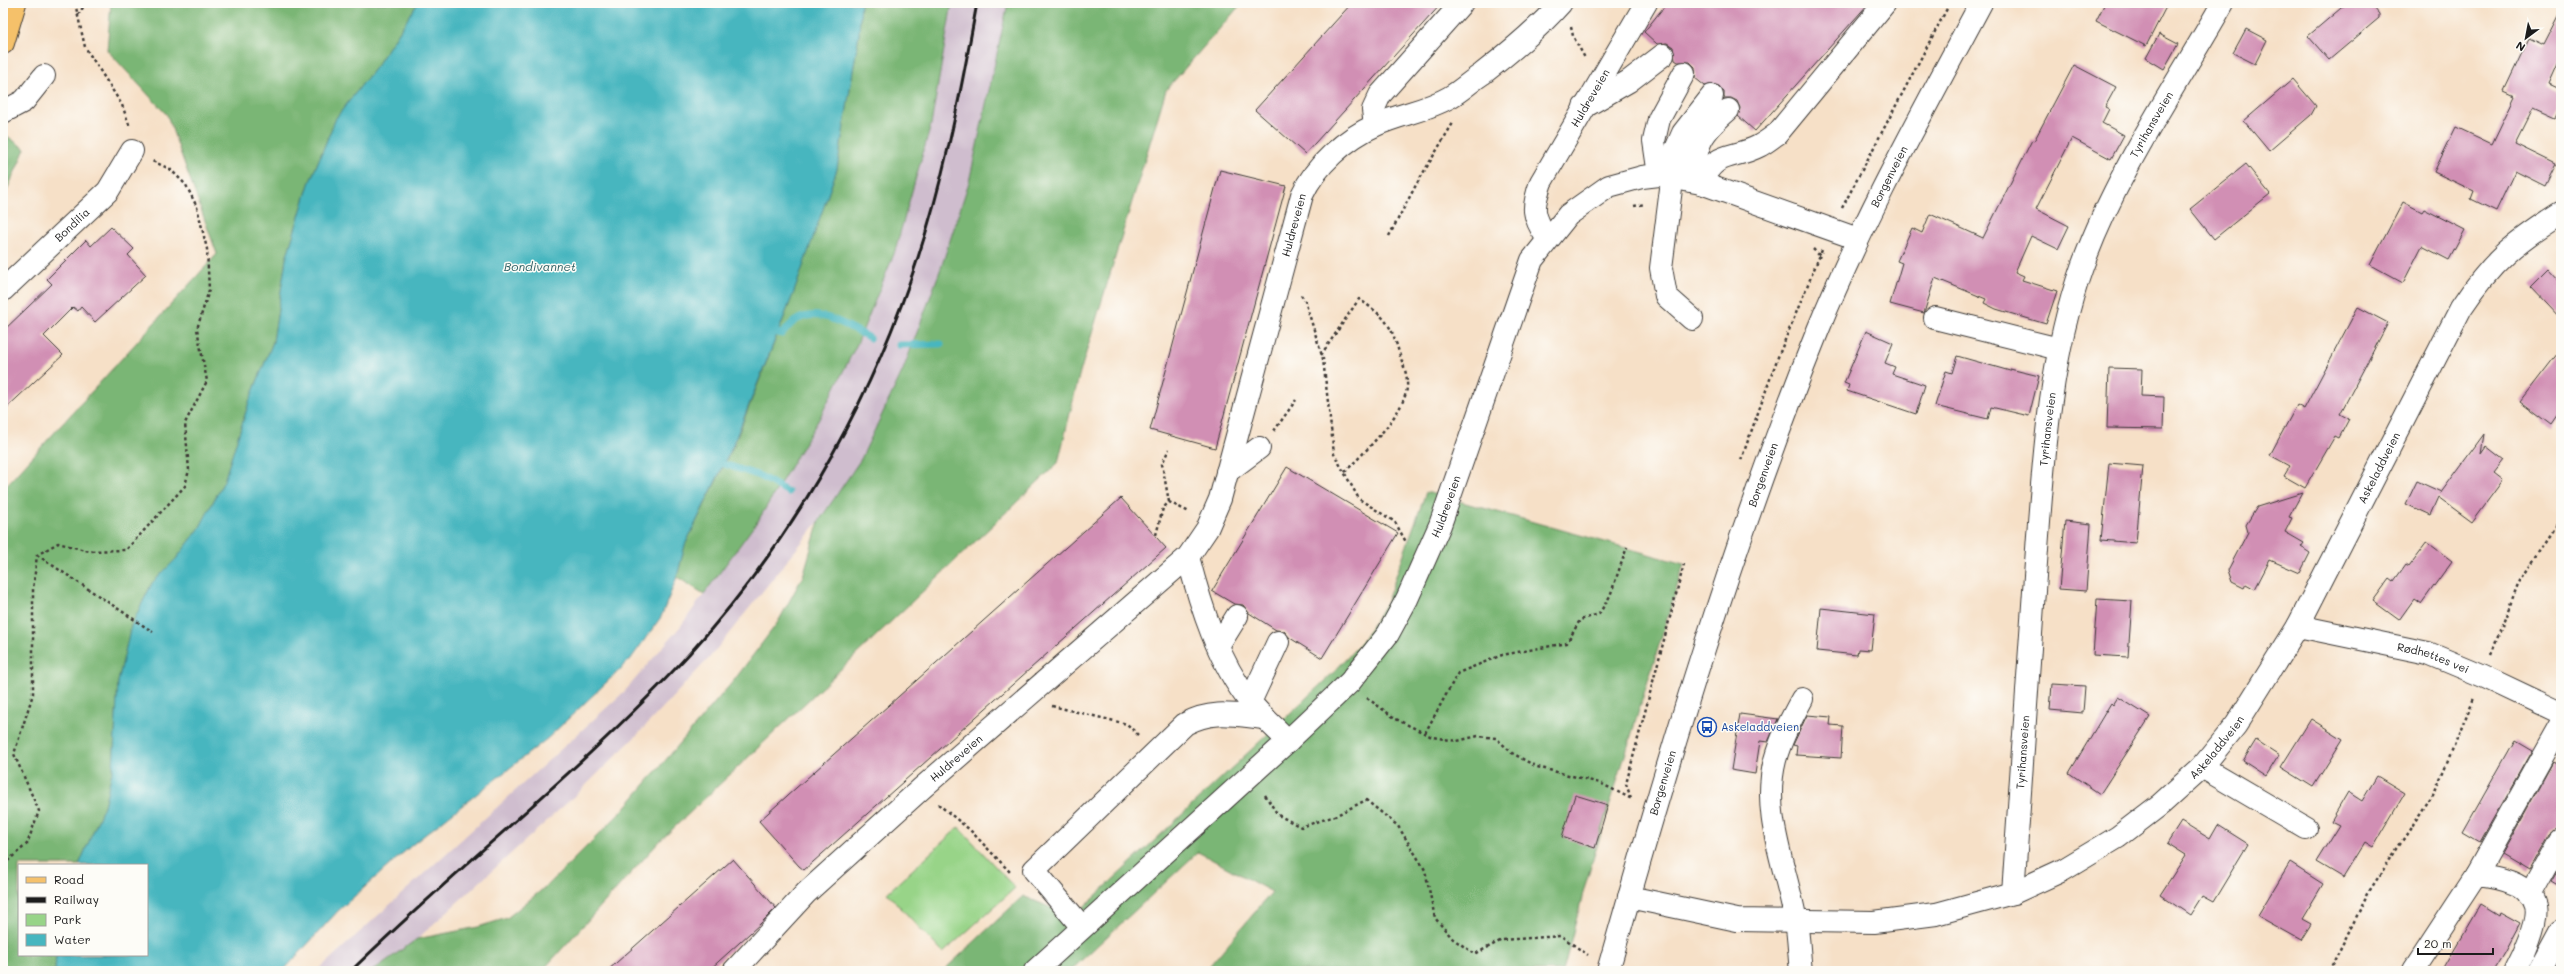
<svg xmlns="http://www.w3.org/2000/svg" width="2564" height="974" font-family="Mali,sans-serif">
	<rect width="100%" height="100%" fill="#fdfcf7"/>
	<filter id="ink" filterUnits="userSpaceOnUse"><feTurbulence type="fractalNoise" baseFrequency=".025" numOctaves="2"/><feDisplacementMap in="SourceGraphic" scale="8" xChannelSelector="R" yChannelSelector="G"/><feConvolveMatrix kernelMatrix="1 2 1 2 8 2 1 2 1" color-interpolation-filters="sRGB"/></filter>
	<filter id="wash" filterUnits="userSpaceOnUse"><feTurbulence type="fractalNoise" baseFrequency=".012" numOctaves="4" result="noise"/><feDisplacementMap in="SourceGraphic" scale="16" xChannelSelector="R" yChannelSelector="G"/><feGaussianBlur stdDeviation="0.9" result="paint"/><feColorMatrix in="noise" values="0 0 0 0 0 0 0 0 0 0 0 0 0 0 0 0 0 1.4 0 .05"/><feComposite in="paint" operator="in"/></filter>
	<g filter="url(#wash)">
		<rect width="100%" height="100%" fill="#f6e0c7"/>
		<path fill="#cfbdce" d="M 952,3 L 1008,3 L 969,182 L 941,268 L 903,370 L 861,459 L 819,521 L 710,657 L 640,732 L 581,790 L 417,939 L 372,971 L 317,971 L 625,691 L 680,627 L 759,519 L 819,419 L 858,342 L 894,254 L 931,125 Z"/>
		<path fill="#98d488" stroke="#5a7852" d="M 959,827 L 1015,888 L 943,953 L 887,893 Z"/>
		<path fill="#7ab674" stroke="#4b6948" d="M 111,3 L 418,3 L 378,64 L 336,118 L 309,184 L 286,259 L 273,342 L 249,402 L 224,481 L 199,529 L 176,559 L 152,583 L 131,626 L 118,682 L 113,768 L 104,806 L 79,865 L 19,865 L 19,955 L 56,955 L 55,971 L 3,971 L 3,489 L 217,254 L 167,115 L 107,50 Z
			M 861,3 L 952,3 L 931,125 L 894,254 L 858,342 L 819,419 L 759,519 L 704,594 L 677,577 L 685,545 L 734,445 L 794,292 L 837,169 L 859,34 Z
			M 1008,3 L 1242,3 L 1166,90 L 1079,376 L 1058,463 L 659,842 L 542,971 L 372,971 L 417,939 L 478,927 L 507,918 L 549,884 L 623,810 L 735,679 L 778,622 L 803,576 L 819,521 L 861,459 L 903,370 L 941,268 L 969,182 Z
			M 3,133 L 25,149 L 3,199 Z
			M 1426,492 L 1684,564 L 1586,882 L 1563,971 L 1205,971 L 1272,892 L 1198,852 L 1070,971 L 943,971 L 1023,896 L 1073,917 L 1335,671 L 1363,640 L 1387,601 Z"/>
		<path fill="#47b6bf" stroke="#32696e" d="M 418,3 L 861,3 L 859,34 L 837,169 L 794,292 L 733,445 L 685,545 L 677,577 L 661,617 L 630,660 L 548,738 L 412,845 L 338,911 L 283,971 L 55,971 L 56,955 L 147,955 L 147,865 L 79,865 L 104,806 L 113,768 L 118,682 L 131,626 L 152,583 L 176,559 L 199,529 L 224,481 L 249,402 L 273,342 L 286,259 L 309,184 L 336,118 L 378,64 Z"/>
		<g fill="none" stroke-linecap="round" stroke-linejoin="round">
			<path stroke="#47b6bf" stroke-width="7" d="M 778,333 L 782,334 C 786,330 790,324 795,321 C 818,305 849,327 870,338
				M 899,345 L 941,344
				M 724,464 L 760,476 L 788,492"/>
		</g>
		<g id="blocks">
			<path fill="#d18fb4" d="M 1352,3 L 1442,3 L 1305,154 L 1255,110 Z
				M 1667,3 L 1869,3 L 1755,131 L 1738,116 L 1740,108 L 1737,101 L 1731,98 L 1724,98 L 1724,92 L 1719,86 L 1713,84 L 1705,86 L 1695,78 L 1695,67 L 1690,62 L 1678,62 L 1675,60 L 1673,47 L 1667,43 L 1657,44 L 1644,32 Z
				M 2105,3 L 2168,3 L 2146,46 L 2096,21 Z
				M 2347,3 L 2370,3 L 2379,14 L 2379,18 L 2329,60 L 2308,36 Z
				M 2561,12 L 2561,55 L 2548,84 L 2561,90 L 2561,107 L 2555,118 L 2533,108 L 2515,144 L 2556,164 L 2545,186 L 2515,171 L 2496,211 L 2471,199 L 2474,191 L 2434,172 L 2456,127 L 2492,144 L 2515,96 L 2504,91 L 2529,38 L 2544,45 Z
				M 2246,29 L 2267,40 L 2255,64 L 2233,53 Z
				M 2159,34 L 2178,44 L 2164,69 L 2146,58 Z
				M 2074,65 L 2116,87 L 2105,107 L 2109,109 L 2102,123 L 2124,135 L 2111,159 L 2072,138 L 2036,209 L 2069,226 L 2058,249 L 2031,236 L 2015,272 L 2024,276 L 2022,280 L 2057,291 L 2046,324 L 1996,309 L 1984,303 L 1986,299 L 1935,278 L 1924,313 L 1890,304 L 1902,263 L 1897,261 L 1912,228 L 1922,233 L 1930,214 L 1983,238 L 2032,140 L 2034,141 Z
				M 2293,79 L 2316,106 L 2311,115 L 2269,151 L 2244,121 Z
				M 2246,164 L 2270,194 L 2214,239 L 2190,209 Z
				M 1220,170 L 1286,186 L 1215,448 L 1150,430 Z
				M 2403,202 L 2422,212 L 2424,209 L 2465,230 L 2449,260 L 2422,246 L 2403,283 L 2370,265 Z
				M 111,227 L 134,249 L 128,255 L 146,275 L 95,322 L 81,307 L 78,311 L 73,307 L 44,336 L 63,355 L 3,411 L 3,331 L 52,284 L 47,279 L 86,240 L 91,246 Z
				M 2548,270 L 2561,284 L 2561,319 L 2531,287 Z
				M 2358,307 L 2388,323 L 2340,414 L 2349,419 L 2339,438 L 2335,436 L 2305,488 L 2284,476 L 2290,466 L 2270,455 L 2297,405 L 2304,409 Z
				M 1866,331 L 1893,343 L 1885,363 L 1895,367 L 1892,374 L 1925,385 L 1916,414 L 1847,391 L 1849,385 L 1844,383 Z
				M 2561,349 L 2561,413 L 2552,426 L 2520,402 Z
				M 1957,356 L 2010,371 L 2010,369 L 2039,376 L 2029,416 L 1991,407 L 1988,419 L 1935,406 L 1943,380 L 1946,371 L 1952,373 Z
				M 2109,368 L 2142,369 L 2141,396 L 2164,397 L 2163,429 L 2107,428 Z
				M 2484,434 L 2481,453 L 2486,446 L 2504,460 L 2494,473 L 2503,480 L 2472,522 L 2438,497 L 2430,515 L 2406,504 L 2417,481 L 2441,492 L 2440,494 Z
				M 2109,463 L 2143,466 L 2136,543 L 2101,540 Z
				M 1287,467 L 1398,533 L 1322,658 L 1290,638 L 1284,631 L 1276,630 L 1249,613 L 1243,605 L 1234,604 L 1212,591 Z
				M 2302,493 L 2289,517 L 2292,518 L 2285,532 L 2304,543 L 2301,547 L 2310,553 L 2300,573 L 2270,560 L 2255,589 L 2246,584 L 2244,588 L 2232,582 L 2228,570 L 2248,532 L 2246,525 L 2257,507 Z
				M 1121,498 L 1166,548 L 804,870 L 799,866 L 759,821 Z
				M 2065,521 L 2091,524 L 2086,591 L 2059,589 Z
				M 2427,542 L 2452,561 L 2421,604 L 2414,599 L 2399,620 L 2373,601 L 2390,578 L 2394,581 L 2406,564 L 2409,566 Z
				M 2097,599 L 2132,601 L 2128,657 L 2093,655 Z
				M 1821,608 L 1875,614 L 1871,650 L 1858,649 L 1857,655 L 1817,651 Z
				M 2052,684 L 2085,686 L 2083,713 L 2050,710 Z
				M 2118,697 L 2150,717 L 2100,794 L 2069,773 L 2111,703 L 2113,705 Z
				M 1740,714 L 1778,719 L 1768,742 L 1760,741 L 1755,774 L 1731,770 Z
				M 1807,715 L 1831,717 L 1830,725 L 1843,726 L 1841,758 L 1796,755 L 1797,746 L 1793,745 Z
				M 2311,719 L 2343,739 L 2313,787 L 2281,767 Z
				M 2256,740 L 2279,755 L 2266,776 L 2243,761 Z
				M 2515,740 L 2532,750 L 2480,842 L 2463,832 Z
				M 2553,762 L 2561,767 L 2561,827 L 2550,833 L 2529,870 L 2502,854 Z
				M 2377,776 L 2405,793 L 2373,847 L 2365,842 L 2343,878 L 2316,862 L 2339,825 L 2331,821 L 2348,792 L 2362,801 Z
				M 1575,795 L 1608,805 L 1595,848 L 1562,837 Z
				M 2181,821 L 2210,839 L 2218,825 L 2248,844 L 2213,902 L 2202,896 L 2190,915 L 2160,895 L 2186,855 L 2167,843 Z
				M 733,859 L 776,908 L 760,924 L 708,971 L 607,971 Z
				M 2290,863 L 2323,884 L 2302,919 L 2311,924 L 2301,940 L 2258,916 Z
				M 2561,865 L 2561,888 L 2551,882 Z
				M 2481,904 L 2499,915 L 2500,912 L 2520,923 L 2504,953 L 2493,971 L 2442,971 Z"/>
		</g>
	</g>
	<g filter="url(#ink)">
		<use href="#blocks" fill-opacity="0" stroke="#3d3936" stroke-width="1"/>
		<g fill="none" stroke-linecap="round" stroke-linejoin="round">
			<g stroke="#3d3936" stroke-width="24">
				<g id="minor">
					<path d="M 1584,107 L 1629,81 L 1663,55"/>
					<path d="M 3,112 L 24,101 L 44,76"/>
					<path d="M 1375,125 L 1373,110 L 1380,95 L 1462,3"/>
					<path d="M 1659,175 L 1654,141 L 1659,119 L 1684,73"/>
					<path d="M 1691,181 C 1698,143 1698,136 1728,110"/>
					<path d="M 1701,183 C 1715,150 1732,160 1759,146 C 1765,143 1771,138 1777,134 L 1885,3"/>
					<path id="s1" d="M 1547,238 C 1532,215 1532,208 1541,182 L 1646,3"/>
					<path id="s2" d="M 3,290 L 108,191 L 132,151"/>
					<path d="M 1935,318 L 2059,349"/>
					<path d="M 1692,319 L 1666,296 L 1661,268 L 1676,149 L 1683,133 L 1712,96"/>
					<path d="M 1227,472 L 1259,448"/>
					<path d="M 1188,557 C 1201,607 1218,661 1250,702 C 1261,716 1276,728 1288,741"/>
					<path id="s3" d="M 2298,626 L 2428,653 L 2483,676 L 2561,713"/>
					<path d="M 1219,645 L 1237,616"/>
					<path d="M 1250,702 L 1278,642"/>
					<path d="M 2202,767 L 2306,828"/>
					<path d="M 2476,875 L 2561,723"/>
					<path id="s4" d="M 2013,893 C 2020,787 2028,682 2035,576 C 2043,473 2047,365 2082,267 C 2116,173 2174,89 2223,3"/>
					<path d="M 2529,896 L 2561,839"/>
					<path id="s5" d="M 1629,897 L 1737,920 L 1874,922 L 1936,914 L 2013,893 L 2063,870 L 2118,837 L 2161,804 L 2202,767 L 2236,725 L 2298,626 L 2461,308 C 2492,261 2514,243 2561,213"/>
					<path d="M 1082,927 L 1034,870 L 1185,724 C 1212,709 1235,715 1265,718"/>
					<path d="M 2541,968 L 2561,931"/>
					<path id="s6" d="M 734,971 L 806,893 L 922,788 L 1188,557 L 1207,529 L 1220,499 L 1302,195 C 1315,166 1346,138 1376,125 C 1400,114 1426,111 1450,97 C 1461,91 1471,81 1482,74 C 1510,52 1537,30 1561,3"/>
					<path id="s7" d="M 1035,971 L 1288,741 L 1350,682 L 1388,634 L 1407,599 L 1440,525 L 1532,260 L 1568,215 L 1609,186 L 1642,177 L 1659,175 L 1701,183 L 1858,239"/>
					<path id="s8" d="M 1608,971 C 1669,756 1734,538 1818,330 C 1864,217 1924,110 1981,3"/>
					<path d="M 1801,971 C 1799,955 1799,938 1796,922 C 1787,869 1761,815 1775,760 C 1781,738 1791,719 1802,699"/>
					<path d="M 2413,971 L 2476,875 C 2497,877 2529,882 2535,907 C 2539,921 2522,958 2515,971"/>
				</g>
			</g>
			<g stroke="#3d3936" stroke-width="24">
				<path id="major" d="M 3,43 L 15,3"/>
			</g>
			<path stroke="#3d3936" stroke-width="2.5" stroke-dasharray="3 3" stroke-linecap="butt" d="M 75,3 L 85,47 L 122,105 L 130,127
				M 78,15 L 86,3
				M 1571,27 L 1573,36 L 1585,58
				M 1634,206 L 1645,204
				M 1842,208 L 1950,3
				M 1389,236 L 1416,185 L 1453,123
				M 1813,249 L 1820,256
				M 1301,295 L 1305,301 L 1323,359 L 1334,454 L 1359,499 L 1395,522 L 1406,542
				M 1321,355 L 1359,299 C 1386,318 1391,323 1400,356 C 1403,364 1407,374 1407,382 C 1410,410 1362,454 1344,473
				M 1274,431 L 1296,400
				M 1741,460 L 1778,357 L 1822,250
				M 1169,502 L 1162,464 L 1169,449
				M 1156,535 L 1163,508 L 1169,502 L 1189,512
				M 37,555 L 153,632
				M 2491,655 L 2518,584 L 2561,519
				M 1367,698 L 1396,719 L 1432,737 L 1457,741 L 1478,736 L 1496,738 L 1512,753 L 1537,767 L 1600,783 L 1632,799
				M 1052,706 L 1127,724 L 1138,735
				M 1425,733 L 1458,673 L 1502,655 L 1567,643 L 1580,620 L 1599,614 L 1610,596 L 1627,547
				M 1265,795 L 1278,815 L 1301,827 L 1335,816 L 1366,800 L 1398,826 L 1425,870 L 1435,918 L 1453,939 L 1475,954 L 1502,940 L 1561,936 L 1588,955
				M 1631,798 L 1626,784 L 1684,564
				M 938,804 L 970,830 L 1010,872
				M 3,865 L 27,844 L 39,811 L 14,754 L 33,694 L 33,590 L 37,555 L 58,543 L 89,551 L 126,550 L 185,486 L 189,470 L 185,423 L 207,381 L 197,329 L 209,290 L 207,249 L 197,207 L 186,185 L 170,169 L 152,161
				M 2329,971 L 2370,890 L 2435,791 L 2474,698"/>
			<use href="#minor" stroke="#fff" stroke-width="22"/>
			<use href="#major" stroke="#f5c16b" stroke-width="22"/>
			<path stroke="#1c1c1c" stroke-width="3" d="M 351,971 C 462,863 585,767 690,653 C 787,547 863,416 910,281 C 942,191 960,97 977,3"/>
		</g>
	</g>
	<defs>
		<g id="bus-ring" transform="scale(1)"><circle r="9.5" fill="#fdfcf7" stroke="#1a4fb4" stroke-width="1.5"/><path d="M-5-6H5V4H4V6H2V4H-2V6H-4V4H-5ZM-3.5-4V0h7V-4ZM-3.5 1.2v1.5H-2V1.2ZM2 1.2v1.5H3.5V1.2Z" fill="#1a4fb4"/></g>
	</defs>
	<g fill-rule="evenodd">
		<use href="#bus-ring" x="1707" y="727"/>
	</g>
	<g text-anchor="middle" stroke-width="3" stroke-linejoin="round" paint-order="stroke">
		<g font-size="11" fill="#1c1c1c" stroke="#fdfcf7">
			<text dy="4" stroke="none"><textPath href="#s1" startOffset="157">Huldreveien</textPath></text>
			<text dy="4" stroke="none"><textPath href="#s4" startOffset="790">Tyrihansveien</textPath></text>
			<text dy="4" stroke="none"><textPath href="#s8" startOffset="844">Borgenveien</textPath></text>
			<text dy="4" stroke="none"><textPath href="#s2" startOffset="95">Bondilia</textPath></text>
			<text dy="4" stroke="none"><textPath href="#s6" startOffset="965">Huldreveien</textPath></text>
			<text dy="4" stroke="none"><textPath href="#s4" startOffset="465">Tyrihansveien</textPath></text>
			<text dy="4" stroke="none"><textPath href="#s5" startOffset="967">Askeladdveien</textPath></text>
			<text dy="4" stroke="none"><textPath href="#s8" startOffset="520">Borgenveien</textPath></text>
			<text dy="4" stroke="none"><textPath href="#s7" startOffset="629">Huldreveien</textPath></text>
			<text dy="4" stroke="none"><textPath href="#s3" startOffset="139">Rødhettes vei</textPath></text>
			<text dy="4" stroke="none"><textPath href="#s5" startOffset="643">Askeladdveien</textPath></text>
			<text dy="4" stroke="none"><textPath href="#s4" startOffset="141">Tyrihansveien</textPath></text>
			<text dy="4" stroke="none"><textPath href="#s6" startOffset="308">Huldreveien</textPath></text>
			<text dy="4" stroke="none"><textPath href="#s8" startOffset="196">Borgenveien</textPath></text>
		</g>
		<g font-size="11" fill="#164399" stroke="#fdfcf7" text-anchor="start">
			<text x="1721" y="731">Askeladdveien</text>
		</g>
		<g font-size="12" font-style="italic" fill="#2f6165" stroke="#fdfcf7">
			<text x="540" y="271">Bondivannet</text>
		</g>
	</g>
	<rect width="2564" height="974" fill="none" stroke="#fdfcf7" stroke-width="16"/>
	<rect x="18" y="864" width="130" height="92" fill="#fdfcf7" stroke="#a3a29f"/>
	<rect x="26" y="877" width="20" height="6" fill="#f5c16b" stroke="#a3a29f"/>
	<text x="54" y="884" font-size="12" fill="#1c1c1c">Road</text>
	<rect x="26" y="897" width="20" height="6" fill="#1c1c1c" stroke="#a3a29f"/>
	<text x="54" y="904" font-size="12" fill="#1c1c1c">Railway</text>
	<rect x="26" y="914" width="20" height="12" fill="#98d488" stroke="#a3a29f"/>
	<text x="54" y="924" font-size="12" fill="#1c1c1c">Park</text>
	<rect x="26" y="934" width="20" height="12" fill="#47b6bf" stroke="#a3a29f"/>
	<text x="54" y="944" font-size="12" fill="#1c1c1c">Water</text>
	<g transform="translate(2526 38) rotate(212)" stroke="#fdfcf7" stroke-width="3" paint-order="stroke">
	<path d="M0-3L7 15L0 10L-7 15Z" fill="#1c1c1c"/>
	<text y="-6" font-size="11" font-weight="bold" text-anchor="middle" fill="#1c1c1c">N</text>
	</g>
	<path d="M2418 948v6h75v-6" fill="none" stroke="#1c1c1c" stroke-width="2"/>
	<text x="2424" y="948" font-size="12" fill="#1c1c1c" stroke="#fdfcf7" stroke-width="3" paint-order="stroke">20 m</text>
</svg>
